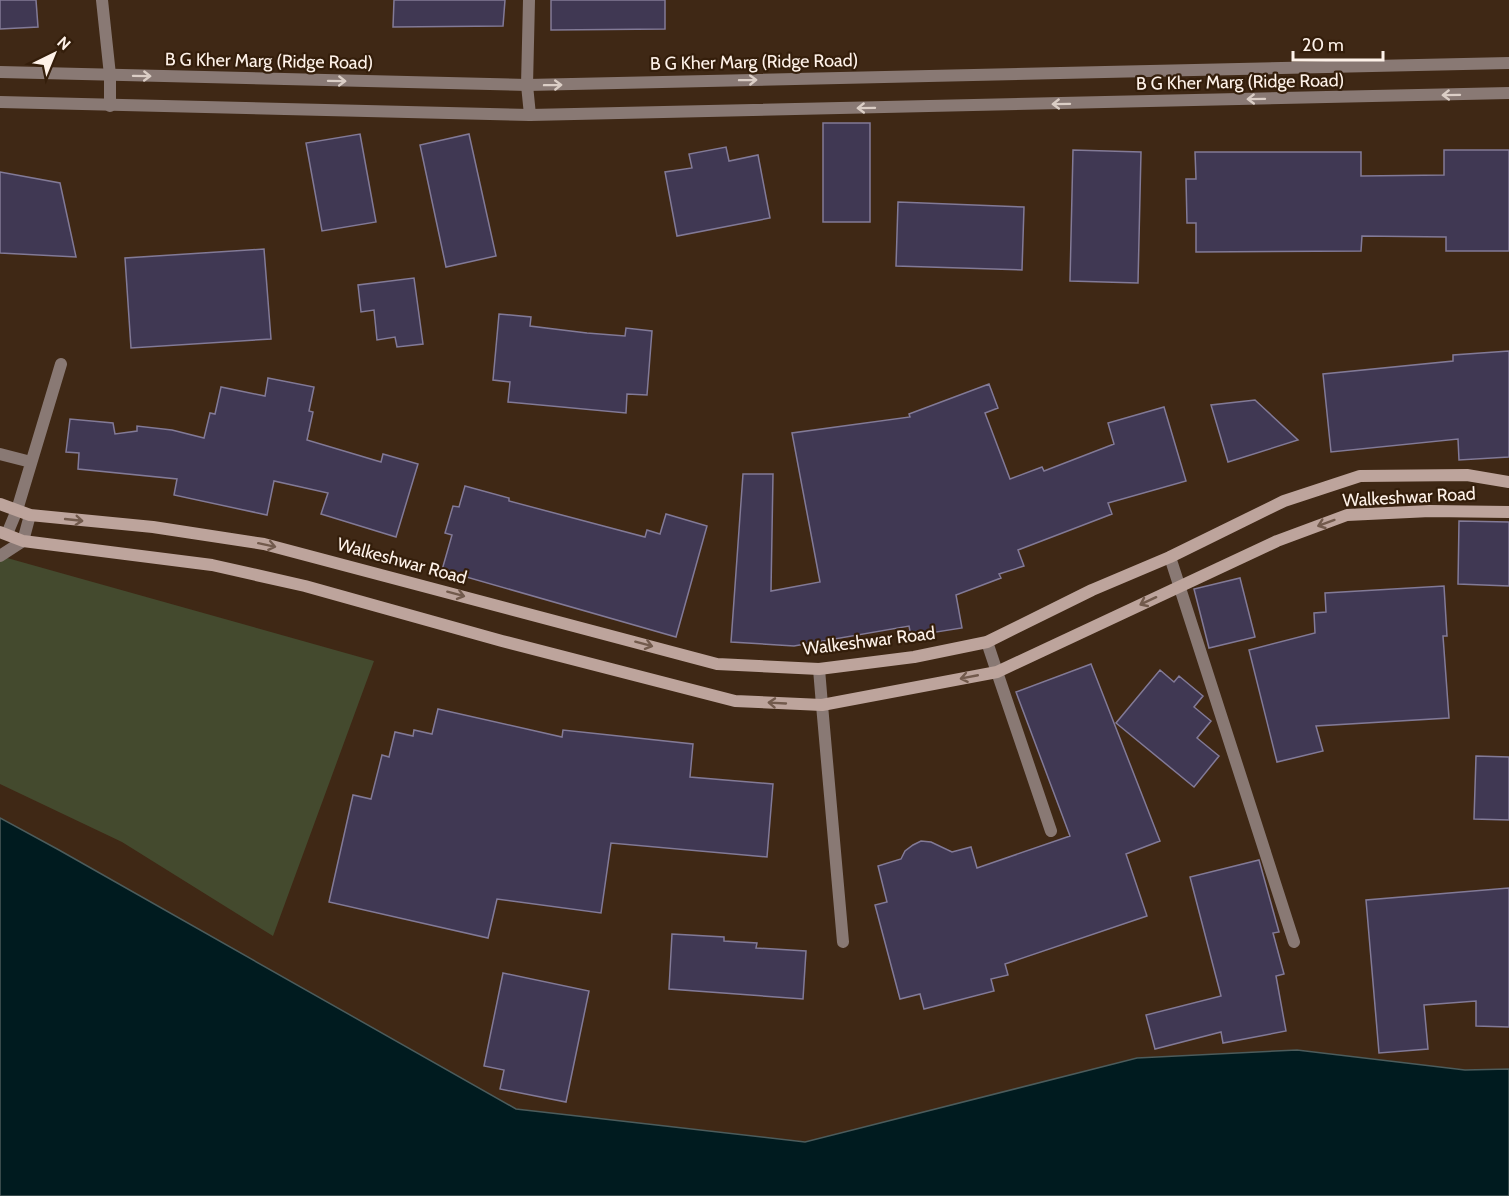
<svg xmlns="http://www.w3.org/2000/svg" width="1509" height="1196" font-family="Cabin,sans-serif">
	<rect width="100%" height="100%" fill="#3f2815"/>
	<path fill="#444a2e" d="M 0,556 L 374,661 L 273,936 L 122,842 L 0,784 Z"/>
	<path fill="#001b1f" stroke="#4c5c5c" stroke-width="1.5" d="M 0,818 L 59,850 L 516,1109 L 805,1142 L 1137,1058 L 1297,1050 L 1465,1070 L 1509,1069 L 1509,1196 L 0,1196 Z"/>
	<path fill="#403853" stroke="#827a97" stroke-width="1.5" d="M 0,0 L 36,0 L 38,27 L 0,29 Z
		M 394,0 L 505,0 L 503,26 L 393,27 Z
		M 551,0 L 665,0 L 665,29 L 551,30 Z
		M 823,123 L 870,123 L 870,222 L 823,222 Z
		M 360,134 L 376,222 L 322,231 L 306,143 Z
		M 469,134 L 496,256 L 446,267 L 420,145 Z
		M 726,147 L 729,161 L 758,155 L 770,218 L 677,236 L 665,172 L 692,168 L 689,154 Z
		M 1073,150 L 1141,152 L 1138,283 L 1070,281 Z
		M 1444,150 L 1509,150 L 1509,251 L 1446,251 L 1446,237 L 1362,236 L 1361,251 L 1196,252 L 1196,223 L 1187,223 L 1186,179 L 1196,179 L 1195,152 L 1361,152 L 1361,176 L 1444,175 Z
		M 0,172 L 60,183 L 76,257 L 0,253 Z
		M 898,202 L 1024,207 L 1022,270 L 896,266 Z
		M 264,249 L 271,339 L 131,348 L 125,258 Z
		M 414,278 L 423,344 L 397,347 L 395,337 L 377,340 L 374,310 L 361,312 L 358,285 Z
		M 499,314 L 531,317 L 530,326 L 587,333 L 625,336 L 626,328 L 652,331 L 647,395 L 627,394 L 626,413 L 508,402 L 510,382 L 493,380 Z
		M 1509,351 L 1509,457 L 1459,460 L 1458,439 L 1331,452 L 1323,374 L 1453,361 L 1453,355 Z
		M 268,378 L 314,387 L 309,411 L 313,412 L 307,440 L 381,462 L 383,454 L 418,464 L 396,537 L 321,514 L 328,493 L 274,481 L 267,515 L 174,495 L 177,479 L 78,469 L 79,453 L 66,452 L 70,419 L 113,423 L 115,434 L 137,431 L 137,426 L 172,430 L 204,438 L 210,413 L 215,414 L 221,387 L 265,396 Z
		M 989,384 L 998,408 L 985,413 L 1010,479 L 1042,467 L 1044,471 L 1114,444 L 1108,423 L 1164,407 L 1186,481 L 1108,503 L 1112,514 L 1018,550 L 1024,566 L 999,574 L 1001,578 L 956,595 L 962,628 L 911,636 L 909,626 L 794,646 L 731,642 L 743,474 L 773,474 L 771,591 L 820,582 L 792,433 L 910,417 L 909,414 Z
		M 1255,400 L 1298,440 L 1228,462 L 1211,405 Z
		M 465,486 L 509,498 L 509,501 L 645,537 L 647,530 L 660,534 L 666,514 L 707,526 L 676,637 L 442,570 L 452,535 L 445,533 L 453,506 L 459,507 Z
		M 1459,521 L 1509,522 L 1509,586 L 1458,584 Z
		M 1240,578 L 1255,637 L 1209,648 L 1194,589 Z
		M 1444,586 L 1447,636 L 1443,636 L 1449,718 L 1316,726 L 1323,751 L 1277,762 L 1249,650 L 1315,633 L 1314,613 L 1326,612 L 1325,593 Z
		M 1091,664 L 1160,841 L 1126,854 L 1147,916 L 1005,964 L 1008,975 L 991,979 L 994,991 L 924,1009 L 920,994 L 900,999 L 875,905 L 887,902 L 878,866 L 901,859 L 905,851 L 913,845 L 921,841 L 931,842 L 952,852 L 971,847 L 977,868 L 1070,836 L 1016,692 Z
		M 1160,670 L 1174,682 L 1179,676 L 1203,696 L 1194,707 L 1211,721 L 1197,738 L 1219,756 L 1194,787 L 1116,723 Z
		M 438,709 L 562,737 L 563,730 L 693,744 L 690,777 L 773,784 L 767,857 L 611,843 L 601,913 L 497,899 L 488,938 L 329,902 L 353,795 L 371,799 L 382,755 L 389,757 L 395,732 L 413,736 L 414,730 L 432,734 Z
		M 1476,756 L 1509,757 L 1509,820 L 1474,819 Z
		M 1259,860 L 1279,932 L 1273,933 L 1284,974 L 1276,976 L 1286,1031 L 1223,1043 L 1221,1032 L 1155,1049 L 1146,1015 L 1221,996 L 1190,877 Z
		M 1509,888 L 1509,1027 L 1476,1026 L 1476,1001 L 1424,1005 L 1428,1049 L 1379,1053 L 1366,900 Z
		M 672,934 L 724,937 L 724,941 L 757,943 L 756,948 L 806,951 L 803,999 L 669,989 Z
		M 503,973 L 589,991 L 566,1102 L 500,1089 L 504,1070 L 484,1066 Z"/>
	<g fill="none" stroke-linecap="round" stroke-linejoin="round">
		<path stroke="#897974" stroke-width="12" d="M 529,0 L 527,85 L 530,115
			M 997,672 L 1051,831
			M 822,705 L 843,942"/>
		<path stroke="#897974" stroke-width="12" d="M 102,0 L 110,75 L 110,106
			M 0,454 L 31,462
			M 7,534 L 17,510 L 61,364
			M 1170,557 L 1294,942
			M 987,642 L 997,672
			M 819,669 L 822,705"/>
		<path stroke="#897974" stroke-width="12" d="M 0,72 L 527,85 L 1509,63
			M 0,102 L 530,115 L 1509,93
			M 0,556 L 23,541 L 30,515"/>
		<path stroke="#bda49c" stroke-width="12" d="M 0,504 L 30,515 L 153,527 L 264,544 L 717,664 L 819,669 L 914,657 L 987,642 L 1092,590 L 1170,557 L 1284,501 L 1360,476 L 1467,475 L 1509,482
			M 0,532 L 23,541 L 212,565 L 305,586 L 502,641 L 735,701 L 822,705 L 997,672 L 1277,541 L 1347,515 L 1430,511 L 1509,512"/>
	</g>
	<defs><path id="oneway-shaft" d="M-6 0H5M1.5-3L5.5 0L1.5 3" fill="none" stroke-width="1.6" stroke-linecap="round" stroke-linejoin="round" transform="scale(1.5)"/></defs>
	<g stroke="#dbcec6">
		<use href="#oneway-shaft" transform="translate(142 76) rotate(1)"/>
		<use href="#oneway-shaft" transform="translate(748 80) rotate(-1)"/>
		<use href="#oneway-shaft" transform="translate(337 81) rotate(1)"/>
		<use href="#oneway-shaft" transform="translate(553 85) rotate(-1)"/>
		<use href="#oneway-shaft" transform="translate(1451 95) rotate(179)"/>
		<use href="#oneway-shaft" transform="translate(1256 99) rotate(179)"/>
		<use href="#oneway-shaft" transform="translate(1061 104) rotate(179)"/>
		<use href="#oneway-shaft" transform="translate(866 108) rotate(179)"/>
	</g>
	<g stroke="#725a4c">
		<use href="#oneway-shaft" transform="translate(74 520) rotate(6)"/>
		<use href="#oneway-shaft" transform="translate(1326 523) rotate(160)"/>
		<use href="#oneway-shaft" transform="translate(267 545) rotate(12)"/>
		<use href="#oneway-shaft" transform="translate(456 594) rotate(15)"/>
		<use href="#oneway-shaft" transform="translate(1148 601) rotate(155)"/>
		<use href="#oneway-shaft" transform="translate(644 644) rotate(15)"/>
		<use href="#oneway-shaft" transform="translate(969 677) rotate(169)"/>
		<use href="#oneway-shaft" transform="translate(777 703) rotate(-177)"/>
	</g>
	<g text-anchor="middle" stroke-width="4.5" stroke-linejoin="round" paint-order="stroke">
		<g font-size="18" fill="#fef2e9" stroke="#341e0b">
			<text transform="translate(269 61) rotate(1)" y="6">B G Kher Marg (Ridge Road)</text>
			<text transform="translate(754 62) rotate(-1)" y="6">B G Kher Marg (Ridge Road)</text>
			<text transform="translate(1240 82) rotate(-1)" y="6">B G Kher Marg (Ridge Road)</text>
			<text transform="translate(1409 497) rotate(-3)" y="6">Walkeshwar Road</text>
			<text transform="translate(402 561) rotate(15)" y="6">Walkeshwar Road</text>
			<text transform="translate(869 641) rotate(-7)" y="6">Walkeshwar Road</text>
		</g>
	</g>
	<g transform="translate(54 54) rotate(43)" stroke="#341e0b" stroke-width="4.5" paint-order="stroke">
	<path d="M0-4.5L10 22L0 15L-10 22Z" fill="#fef2e9"/>
	<text y="-9" font-size="16" font-weight="bold" text-anchor="middle" fill="#fef2e9">N</text>
	</g>
	<path d="M1293 51v9h90v-9" fill="none" stroke="#fef2e9" stroke-width="3"/>
	<text x="1302" y="51" font-size="18" fill="#fef2e9" stroke="#341e0b" stroke-width="4.5" paint-order="stroke">20 m</text>
</svg>
